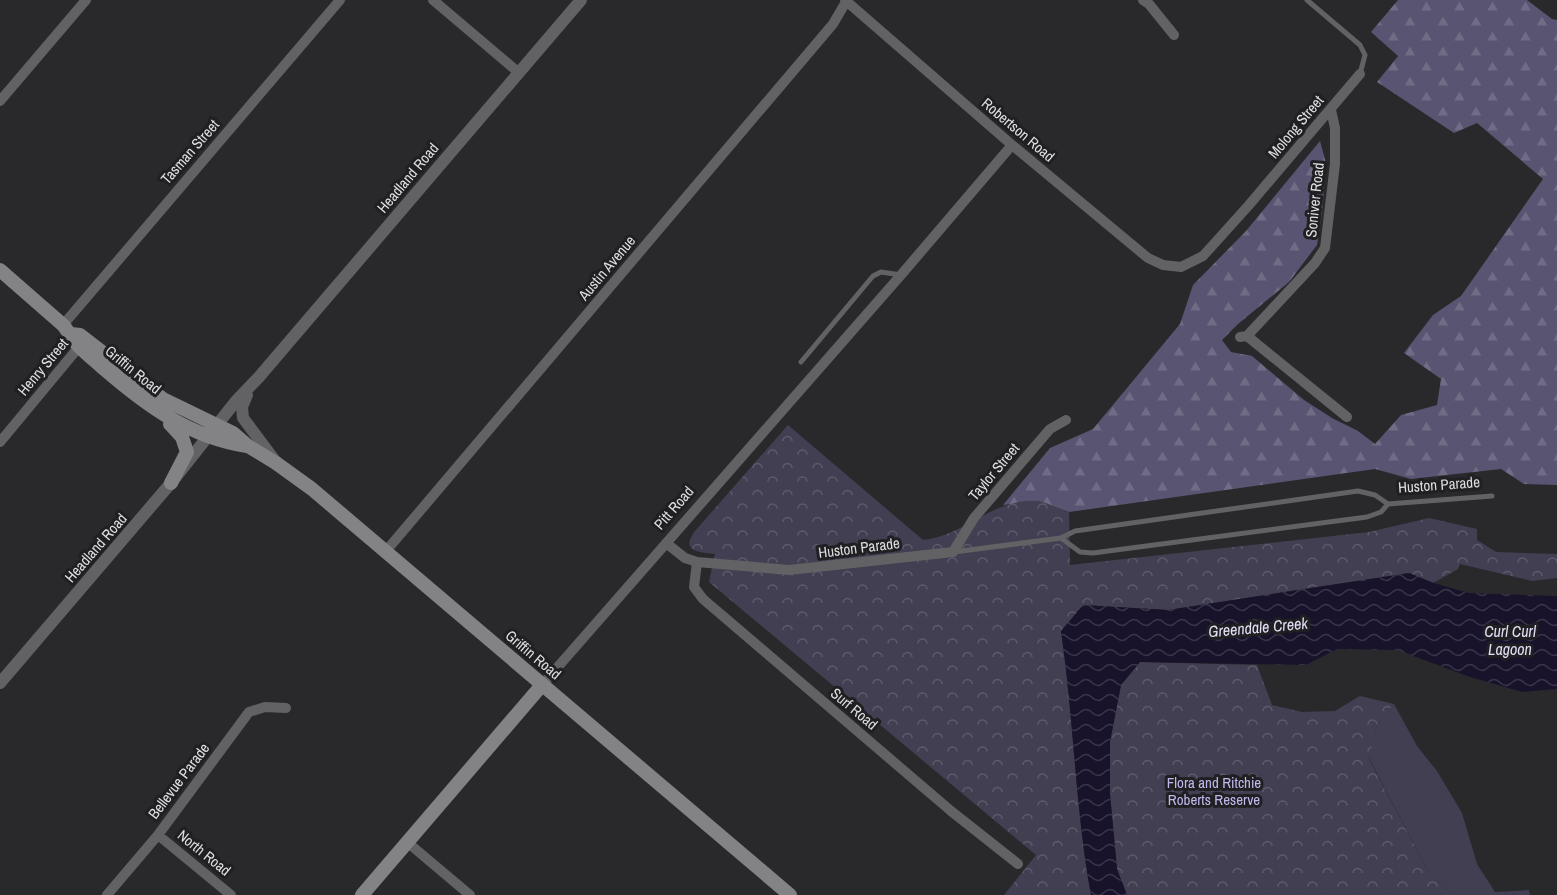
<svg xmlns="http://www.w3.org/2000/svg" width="1557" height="895" font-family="'Archivo Narrow',sans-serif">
	<defs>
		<pattern id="forest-firs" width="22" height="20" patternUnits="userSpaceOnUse" patternTransform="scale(1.5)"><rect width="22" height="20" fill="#585471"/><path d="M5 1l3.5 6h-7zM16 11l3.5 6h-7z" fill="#706c85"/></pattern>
		<pattern id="park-crowns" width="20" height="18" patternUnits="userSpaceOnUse" patternTransform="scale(1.5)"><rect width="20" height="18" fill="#423f53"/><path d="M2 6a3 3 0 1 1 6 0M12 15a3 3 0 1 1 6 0" fill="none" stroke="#5d5a6b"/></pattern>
		<pattern id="water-waves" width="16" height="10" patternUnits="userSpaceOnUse" patternTransform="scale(1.5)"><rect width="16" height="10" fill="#18132b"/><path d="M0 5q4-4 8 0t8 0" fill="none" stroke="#393549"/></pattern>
	</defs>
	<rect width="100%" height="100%" fill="#29292c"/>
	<path fill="#423f53" d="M 1394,704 L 1417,746 L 1437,771 L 1462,813 L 1477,864 L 1495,892 L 1529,890 L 1530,895 L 1453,895 L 1429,873 L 1369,758 L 1377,725 Z"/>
	<path fill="url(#forest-firs)" d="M 1398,0 L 1527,0 L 1552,19 L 1557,20 L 1557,485 L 1524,484 L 1501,469 L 1411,479 L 1375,469 L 1069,512 L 1038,501 L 1003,505 L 1050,448 L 1093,429 L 1180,324 L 1193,285 L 1246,231 L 1320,141 L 1326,163 L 1322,213 L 1317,245 L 1289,282 L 1238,324 L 1222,340 L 1231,352 L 1252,356 L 1304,400 L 1332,418 L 1358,431 L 1375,444 L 1401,415 L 1437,405 L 1441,379 L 1404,353 L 1433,315 L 1461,296 L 1543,179 L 1477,123 L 1454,133 L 1377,82 L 1398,56 L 1371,32 Z"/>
	<path fill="url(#park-crowns)" d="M 788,425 L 923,540 C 965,536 992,498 1037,501 C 1047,502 1059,509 1069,512 L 1070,565 L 1369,532 L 1429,518 L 1477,529 L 1477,540 L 1496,552 L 1557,554 L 1557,578 L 1532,581 L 1460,564 L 1458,569 L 1433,583 L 1409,573 L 1168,610 L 1083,605 L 1061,632 C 1074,719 1075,808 1091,895 L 1004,895 L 1036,855 L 709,582 L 715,554 C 698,552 680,551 695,531 Z
		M 1140,662 L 1257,665 L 1272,705 L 1302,712 L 1335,711 L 1360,696 L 1394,704 L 1377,725 L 1369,759 L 1429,873 L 1453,895 L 1127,895 L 1117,869 L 1110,794 L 1110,742 L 1121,685 Z"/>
	<path fill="url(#water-waves)" d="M 1409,573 L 1434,583 L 1469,593 L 1557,596 L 1557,689 L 1522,692 L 1470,677 L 1397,650 L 1337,649 L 1306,665 L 1140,662 L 1121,685 L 1110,742 L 1110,794 L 1117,869 L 1127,895 L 1091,895 C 1075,808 1074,719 1061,631 L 1083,605 L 1168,610 Z"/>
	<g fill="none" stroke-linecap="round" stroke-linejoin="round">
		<path stroke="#626264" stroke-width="5" d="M 1307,0 L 1360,45 L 1365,55 L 1360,74
			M 801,362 L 873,276 L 881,272 L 901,275
			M 1061,538 L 1080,552 L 1093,553 L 1367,517 L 1381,512 L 1388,504
			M 954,552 L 1061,538 L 1075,531 L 1358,491 L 1375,495 L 1388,504 L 1492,496"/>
		<path stroke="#626264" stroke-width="10" d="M 433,0 L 518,72
			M 845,0 L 1012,145 L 1148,258 L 1163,265 L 1181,267 L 1203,256 L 1249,205 L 1360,74
			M 1143,0 L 1149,4 L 1174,35
			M 0,101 L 86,0
			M 63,325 L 340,0
			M 1247,336 L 1347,417
			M 1240,337 L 1247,336 L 1315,263 L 1325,248 L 1335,164 L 1335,128 L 1331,110
			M 0,442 L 83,342
			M 666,543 L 685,558 L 697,562 L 789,570 L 953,552 L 974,518 L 1050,429 L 1066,420
			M 386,551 L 833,24 L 847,0
			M 697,562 L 694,587 L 703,599 L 951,811 L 1018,864
			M 542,685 L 901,275 L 1012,145
			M 158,835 L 231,895
			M 407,842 L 470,895
			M 107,895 L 158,835 L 249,712 L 265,707 L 286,708"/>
		<path stroke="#626264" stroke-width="12" d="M 247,395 L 242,407 L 243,418 L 276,462
			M 0,683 L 171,483 L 236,401 L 259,377 L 581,0"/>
		<path stroke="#838285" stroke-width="14" d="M 0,270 L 63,325 C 68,331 71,337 76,343 C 83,352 95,360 103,368 C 147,406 189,437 247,446
			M 71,334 L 80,335 L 163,399 L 233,433 L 248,446 L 276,463 L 312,489 L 790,895
			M 170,424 L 182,437 L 187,452 L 171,483
			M 362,895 L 542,685"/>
	</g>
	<g text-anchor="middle" stroke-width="6" stroke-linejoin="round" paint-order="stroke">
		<g font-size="15" fill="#dfdee0" stroke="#201f22">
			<text transform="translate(1296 127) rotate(-50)" y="5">Molong Street</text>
			<text transform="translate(1018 130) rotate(40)" y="5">Robertson Road</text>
			<text transform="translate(190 152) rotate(-49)" y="5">Tasman Street</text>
			<text transform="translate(408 178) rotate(-50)" y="5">Headland Road</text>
			<text transform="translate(1315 200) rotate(-84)" y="5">Soniver Road</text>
			<text transform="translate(607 268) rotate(-50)" y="5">Austin Avenue</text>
			<text transform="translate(43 367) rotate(-50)" y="5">Henry Street</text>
			<text transform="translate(133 370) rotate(39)" y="5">Griffin Road</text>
			<text transform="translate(994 472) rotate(-50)" y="5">Taylor Street</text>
			<text transform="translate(1439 485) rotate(-4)" y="5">Huston Parade</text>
			<text transform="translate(674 508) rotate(-49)" y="5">Pitt Road</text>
			<text transform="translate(96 548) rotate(-49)" y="5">Headland Road</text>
			<text transform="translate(859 548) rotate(-7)" y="5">Huston Parade</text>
			<text transform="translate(533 655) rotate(40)" y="5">Griffin Road</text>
			<text transform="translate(854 709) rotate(40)" y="5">Surf Road</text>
			<text transform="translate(179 781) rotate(-53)" y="5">Bellevue Parade</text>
			<text transform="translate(204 853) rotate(39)" y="5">North Road</text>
		</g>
		<g font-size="15" fill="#c0b7ed" stroke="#201f22">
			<text x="1214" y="788">Flora and Ritchie<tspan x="1214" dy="17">Roberts Reserve</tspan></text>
		</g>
		<g font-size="16" font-style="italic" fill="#e2dff6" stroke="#201f22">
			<text transform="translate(1258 627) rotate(-5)" y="6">Greendale Creek</text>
			<text x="1510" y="637">Curl Curl<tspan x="1510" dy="18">Lagoon</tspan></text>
		</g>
	</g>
</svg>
